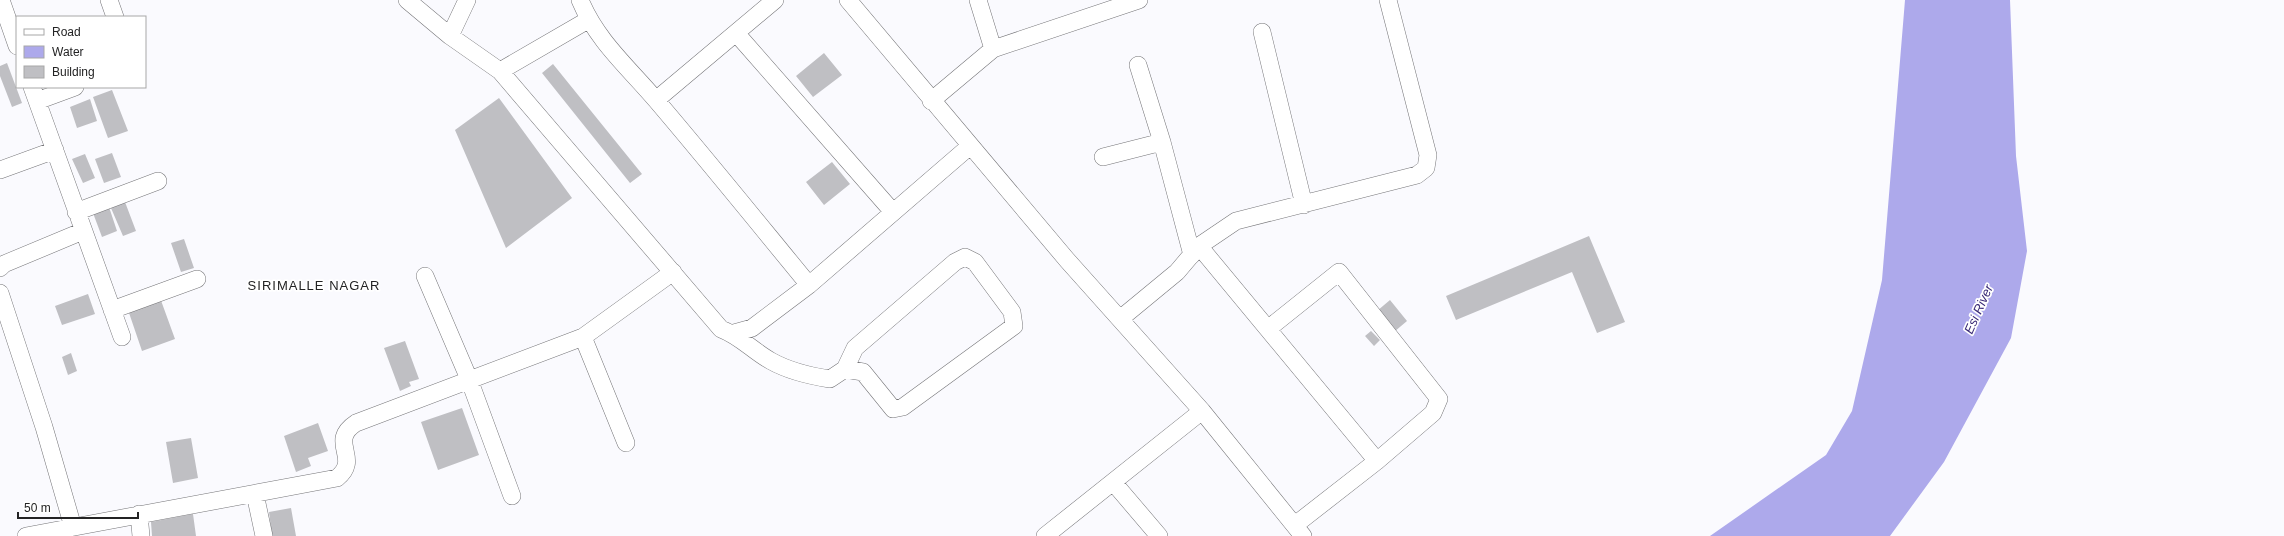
<svg xmlns="http://www.w3.org/2000/svg" width="2284" height="536" font-family="Arial,sans-serif">
	<rect width="100%" height="100%" fill="#fafafe"/>
	<path fill="#ada9eb" d="M 1905,0 L 2010,0 L 2016,156 L 2027,251 L 2011,338 L 1944,462 L 1890,536 L 1710,536 L 1826,455 L 1852,411 L 1882,280 Z"/>
	<path fill="#bfbfc3" d="M 824,53 L 842,75 L 813,97 L 796,76 Z
		M 7,63 L 22,103 L 12,107 L 0,76 L 0,66 Z
		M 553,64 L 642,174 L 630,183 L 542,73 Z
		M 112,90 L 128,131 L 108,138 L 93,97 Z
		M 499,98 L 572,198 L 506,248 L 455,130 Z
		M 90,99 L 97,121 L 77,128 L 70,107 Z
		M 112,153 L 121,177 L 104,183 L 95,159 Z
		M 85,154 L 95,178 L 83,183 L 72,159 Z
		M 832,162 L 850,184 L 824,205 L 806,182 Z
		M 125,202 L 136,231 L 123,236 L 111,208 Z
		M 109,207 L 117,231 L 102,237 L 93,213 Z
		M 1589,236 L 1625,322 L 1597,333 L 1572,272 L 1456,320 L 1446,296 Z
		M 184,239 L 194,268 L 181,272 L 171,243 Z
		M 88,294 L 95,314 L 62,325 L 55,306 Z
		M 159,295 L 175,339 L 142,351 L 127,307 Z
		M 1390,300 L 1407,321 L 1394,332 L 1377,311 Z
		M 1371,331 L 1380,340 L 1374,346 L 1365,336 Z
		M 405,341 L 419,379 L 409,382 L 411,386 L 400,391 L 384,348 Z
		M 71,353 L 77,371 L 68,375 L 62,357 Z
		M 462,408 L 479,455 L 438,470 L 421,422 Z
		M 318,423 L 328,451 L 308,458 L 311,466 L 296,472 L 284,436 Z
		M 191,438 L 198,478 L 173,483 L 166,442 Z
		M 291,508 L 296,536 L 272,536 L 269,512 Z
		M 193,514 L 196,536 L 152,536 L 151,522 Z"/>
	<g fill="none" stroke-linecap="round" stroke-linejoin="round">
		<g stroke="#757578" stroke-width="18">
			<path id="minor" d="M 1,0 L 17,46
				M 109,0 L 115,17
				M 407,0 L 450,36 L 500,71 L 721,329 C 740,336 753,351 771,361 C 789,371 810,376 830,379 L 845,369 L 863,372 L 893,409 L 903,407 L 1014,326 L 1012,312 L 975,262 L 965,257 L 955,262 L 855,348 L 845,369
				M 580,0 C 597,41 628,67 656,100 C 708,161 758,223 809,285
				M 848,0 L 1067,260 L 1202,411 L 1303,536
				M 978,0 L 993,49
				M 1262,32 L 1304,205
				M 736,33 L 893,212
				M 450,36 L 467,0
				M 1138,65 L 1162,142 L 1192,255
				M 500,71 L 588,20
				M 32,87 L 122,337
				M 656,100 L 775,0
				M 37,101 L 75,87
				M 931,101 L 993,49 L 1139,0
				M 1103,157 L 1162,142
				M 0,170 L 55,150
				M 76,212 L 158,181
				M 1199,246 L 1377,461
				M 0,268 L 4,264 L 83,231
				M 425,276 L 469,379 L 512,496
				M 0,293 L 44,427 L 73,527
				M 112,310 L 197,279
				M 1120,319 L 1177,272 L 1199,246 L 1236,221 L 1417,175 L 1426,168 L 1428,155 L 1388,0
				M 1269,328 L 1339,272 L 1439,399 L 1433,413 L 1377,461 L 1295,525
				M 734,333 L 752,328 L 809,285 L 970,146
				M 583,337 L 626,443
				M 1113,482 L 1159,536
				M 255,494 L 264,536
				M 139,514 L 141,536
				M 26,536 L 337,478 C 362,458 327,442 356,423 L 583,337 L 673,272
				M 1045,536 L 1202,411"/>
		</g>
		<use href="#minor" stroke="#fff" stroke-width="17"/>
	</g>
	<g text-anchor="middle" stroke-width="3.5" stroke-linejoin="round" paint-order="stroke">
		<g font-size="13" letter-spacing="1" fill="#232324" stroke="#fff">
			<text x="314" y="290">SIRIMALLE NAGAR</text>
		</g>
		<g font-size="13" font-style="italic" fill="#392a76" stroke="#fff">
			<text transform="translate(1978 309) rotate(-66)" y="5">Esi River</text>
		</g>
	</g>
	<rect x="16" y="16" width="130" height="72" fill="#ffffff" stroke="#a7a7a7"/>
	<rect x="24" y="29" width="20" height="6" fill="#ffffff" stroke="#a7a7a7"/>
	<text x="52" y="36" font-size="12" fill="#232324">Road</text>
	<rect x="24" y="46" width="20" height="12" fill="#ada9eb" stroke="#a7a7a7"/>
	<text x="52" y="56" font-size="12" fill="#232324">Water</text>
	<rect x="24" y="66" width="20" height="12" fill="#bfbfc3" stroke="#a7a7a7"/>
	<text x="52" y="76" font-size="12" fill="#232324">Building</text>
	<path d="M18 512v6h120v-6" fill="none" stroke="#232324" stroke-width="2"/>
	<text x="24" y="512" font-size="12" fill="#232324" stroke="#ffffff" stroke-width="3" paint-order="stroke">50 m</text>
</svg>
